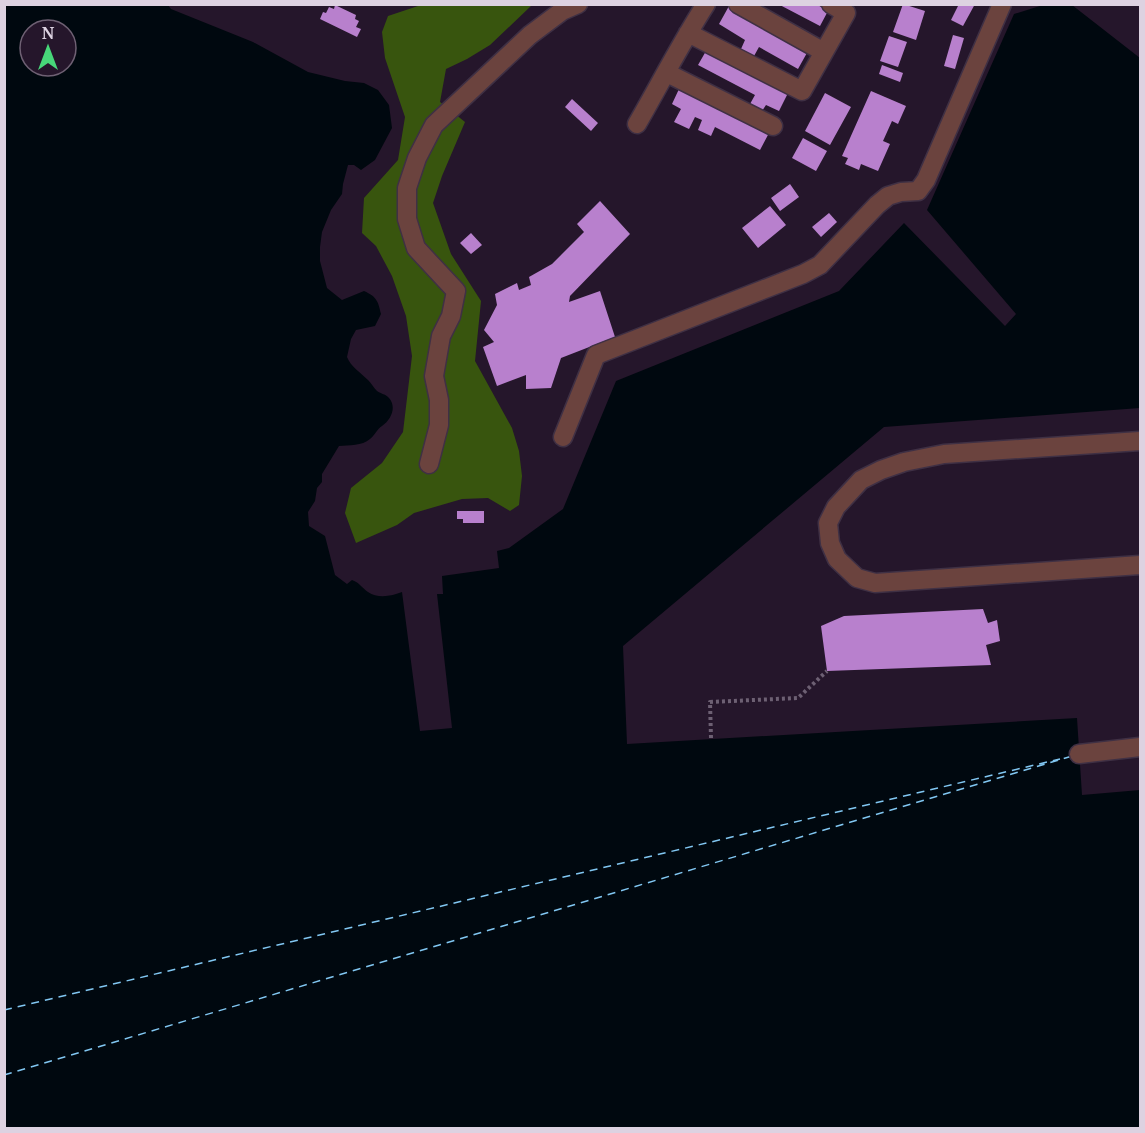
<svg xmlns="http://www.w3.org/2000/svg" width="1145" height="1133" font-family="'Noto Serif',serif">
	<rect width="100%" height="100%" fill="#25162b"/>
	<path fill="#38550e" d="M 451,4 L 539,5 L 531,6 L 490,45 L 467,59 L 446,69 L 440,102 L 465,122 L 442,176 L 433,203 L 451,254 L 481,301 L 475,361 L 512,428 L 519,451 L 522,476 L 519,505 L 510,511 L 488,498 L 462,499 L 414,513 L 397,525 L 356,543 L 345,513 L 351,488 L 382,463 L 403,432 L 412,356 L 406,316 L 392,276 L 376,246 L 362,233 L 364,198 L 398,160 L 405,117 L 385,58 L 382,32 L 388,16 L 421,5 Z"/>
	<path fill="#00080f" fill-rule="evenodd" d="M 5,5 L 168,5 L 171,9 L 253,42 L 308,72 L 345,81 L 364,83 L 378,90 L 389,105 L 392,128 L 375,160 L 361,170 L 354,165 L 348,165 L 343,184 L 342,194 L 331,210 L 322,232 L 320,247 L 320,261 L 327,288 L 342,300 L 364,291 C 377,297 378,301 381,314 L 375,326 L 356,330 L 351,339 L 347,357 C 351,367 360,372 368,380 C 371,383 374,388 377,391 C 381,394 386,394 389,398 C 397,407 391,420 382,426 C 377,429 375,435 370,439 C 362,446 349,445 339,446 L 322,474 L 322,482 L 317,488 L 315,501 L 308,512 L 309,526 L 325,536 L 335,575 L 347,584 L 352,580 C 360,583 362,588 368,592 C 378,599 392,596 402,592 L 420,731 L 452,728 L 437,594 L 443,594 L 442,576 L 499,568 L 497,551 L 509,548 L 563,509 L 616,381 L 839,291 L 904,223 L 1005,326 L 1016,314 L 927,210 L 1014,14 L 1043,5 L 1072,5 L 1140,58 L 1140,408 L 884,427 L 623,646 L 627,744 L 1077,718 L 1082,795 L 1140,790 L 1140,1128 L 5,1128 ZM 30,30 L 66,30 L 66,66 L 30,66 Z"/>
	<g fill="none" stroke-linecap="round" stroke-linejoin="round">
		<path stroke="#81c7f2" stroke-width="1.5" stroke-dasharray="8 6" stroke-linecap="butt" d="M 4,1010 L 1060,759
			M 4,1075 L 1072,756"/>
	</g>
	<path fill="#b880cd" d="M 778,4 L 816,4 L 828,11 L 820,26 Z
		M 903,4 L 925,11 L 916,40 L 893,32 Z
		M 959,4 L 975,4 L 963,26 L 951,20 Z
		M 335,5 L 356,15 L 355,19 L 359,21 L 356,27 L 361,29 L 357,37 L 320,19 L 323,12 L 326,13 L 329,7 L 334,9 Z
		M 729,6 L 808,51 L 798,69 L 759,47 L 754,56 L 741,49 L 745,40 L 719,24 Z
		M 953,35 L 964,38 L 955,69 L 944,66 Z
		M 889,36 L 907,42 L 898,67 L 880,61 Z
		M 706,51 L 788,93 L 779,111 L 766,105 L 762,111 L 750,104 L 755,95 L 698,65 Z
		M 882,65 L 903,73 L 900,82 L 879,74 Z
		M 679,89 L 769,133 L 760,150 L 715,127 L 711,136 L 698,130 L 702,120 L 695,117 L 689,129 L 674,122 L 681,109 L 672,104 Z
		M 871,91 L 906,106 L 898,124 L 892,121 L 883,141 L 890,144 L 878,171 L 861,164 L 859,170 L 845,164 L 848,158 L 842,156 Z
		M 825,93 L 851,107 L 830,145 L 805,131 Z
		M 572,99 L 598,123 L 591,131 L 565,107 Z
		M 803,138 L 827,151 L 816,171 L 792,158 Z
		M 790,184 L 799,197 L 780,211 L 771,198 Z
		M 600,201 L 630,234 L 570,296 L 569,302 L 600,291 L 615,337 L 561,358 L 551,388 L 526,389 L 526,375 L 497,386 L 483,347 L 494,342 L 484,330 L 497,305 L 495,294 L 517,283 L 519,290 L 531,285 L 529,277 L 552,264 L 584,232 L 577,224 Z
		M 770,206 L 786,225 L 758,248 L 742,228 Z
		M 829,213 L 837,222 L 821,237 L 812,227 Z
		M 471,233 L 482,245 L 471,254 L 460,243 Z
		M 457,511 L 484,511 L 484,523 L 463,523 L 463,519 L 457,519 Z
		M 983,609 L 988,623 L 997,620 L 1000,641 L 986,645 L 991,665 L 827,671 L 821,626 L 844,616 Z"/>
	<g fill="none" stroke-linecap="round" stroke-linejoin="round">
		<g stroke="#3f3044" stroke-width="21">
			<path id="minor" d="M 738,4 L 824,52
				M 688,33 L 802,91 L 846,13 L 831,4
				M 667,73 L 773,126
				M 637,124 C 660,84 681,43 706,4
				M 563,437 L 596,355 L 803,274 L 820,265 L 877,205 L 888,196 L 901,192 L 918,191 L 926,180 L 1002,4
				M 1140,441 L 944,454 L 904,462 L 881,470 L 861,480 L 836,507 L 828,523 L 830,543 L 837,559 L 857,578 L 875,583 L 1140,565
				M 429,464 L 439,425 L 439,400 L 434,376 L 441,336 L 451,316 L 456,291 L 416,248 L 407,219 L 407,188 L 417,158 L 434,125 L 530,35 L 562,11 L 578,4
				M 1079,754 L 1140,747"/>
		</g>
		<path stroke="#6d6073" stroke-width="4" stroke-dasharray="3 3" stroke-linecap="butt" d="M 711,738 L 710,702 L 798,698 L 827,671"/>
		<use href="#minor" stroke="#6b433e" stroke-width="18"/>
	</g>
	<rect width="1145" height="1133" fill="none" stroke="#ddd2e1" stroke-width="12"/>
	<g transform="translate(48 48)"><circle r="28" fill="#25162b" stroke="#6f6174" stroke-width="1.5"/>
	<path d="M0-4.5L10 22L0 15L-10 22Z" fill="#47d779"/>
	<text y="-9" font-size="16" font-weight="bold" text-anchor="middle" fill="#ddd2e1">N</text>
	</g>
</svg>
